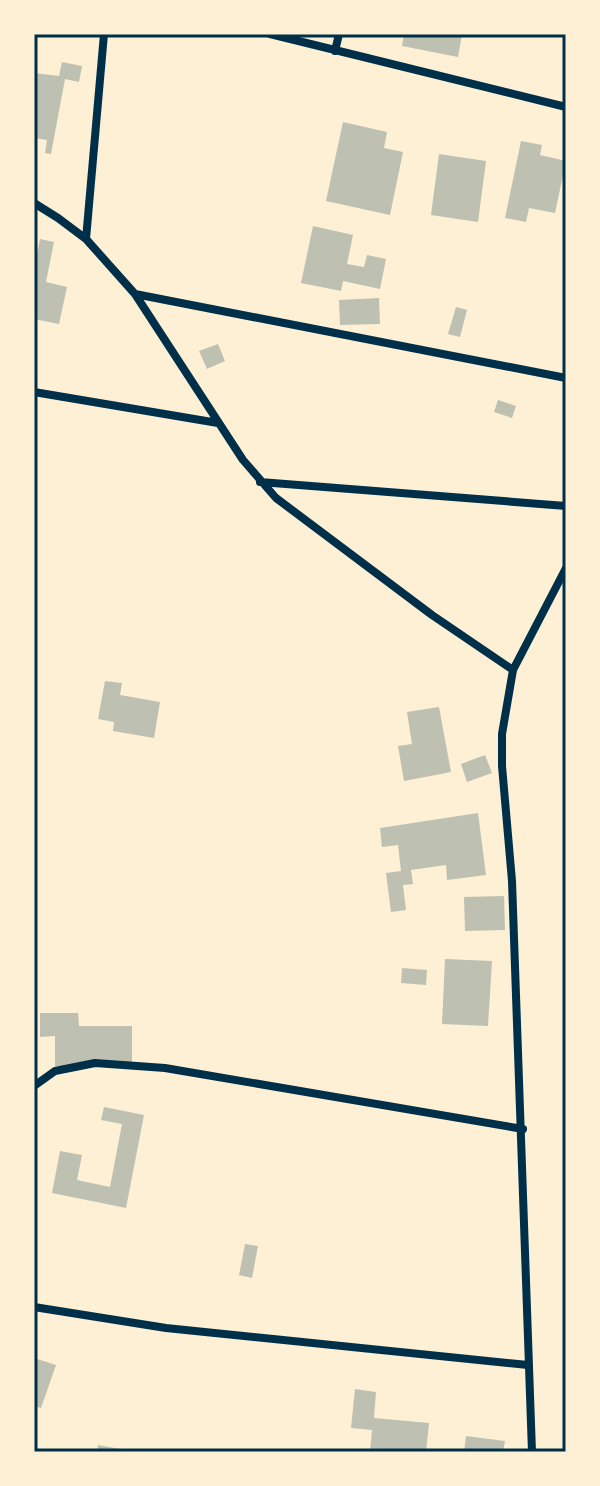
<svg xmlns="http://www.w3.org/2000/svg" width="600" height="1486" font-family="Spectral,serif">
	<rect width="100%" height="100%" fill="#fdf0d5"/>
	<path fill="#bec0b2" d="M 404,34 L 462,34 L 458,57 L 402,46 Z
		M 62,62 L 82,66 L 79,82 L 65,79 L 51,154 L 45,153 L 47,140 L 34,138 L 34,73 L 59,76 Z
		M 343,122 L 387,132 L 384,148 L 403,152 L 390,215 L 326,201 Z
		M 521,141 L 542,145 L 540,155 L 566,161 L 555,213 L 529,208 L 526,222 L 505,218 Z
		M 439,154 L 486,161 L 478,222 L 431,215 Z
		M 313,226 L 353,235 L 347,264 L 364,267 L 367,255 L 386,259 L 380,289 L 343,281 L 341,291 L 301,283 Z
		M 40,239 L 54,242 L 46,282 L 67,287 L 59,324 L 34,319 L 34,269 Z
		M 379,298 L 380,324 L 340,325 L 339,300 Z
		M 456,307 L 467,310 L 460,337 L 448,334 Z
		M 218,344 L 225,361 L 207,369 L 199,351 Z
		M 498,400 L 516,406 L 512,418 L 494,412 Z
		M 105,681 L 122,683 L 120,695 L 160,702 L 154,738 L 113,731 L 114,722 L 98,719 Z
		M 439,707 L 451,772 L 404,781 L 398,746 L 412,744 L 407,712 Z
		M 485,755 L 492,773 L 467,782 L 461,764 Z
		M 478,813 L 486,875 L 447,880 L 446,865 L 411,870 L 413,884 L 403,885 L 406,910 L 391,912 L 386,873 L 401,871 L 398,845 L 382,847 L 380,828 Z
		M 504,896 L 505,930 L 465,931 L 464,897 Z
		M 445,959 L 492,961 L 488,1026 L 442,1024 Z
		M 402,968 L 427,970 L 426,985 L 401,983 Z
		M 40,1013 L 78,1013 L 79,1026 L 132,1026 L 132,1066 L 55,1066 L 55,1036 L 40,1037 Z
		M 104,1107 L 144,1115 L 126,1208 L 52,1193 L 60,1151 L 82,1155 L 77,1180 L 110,1187 L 122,1124 L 101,1120 Z
		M 245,1244 L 258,1246 L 252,1278 L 239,1275 Z
		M 34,1358 L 56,1365 L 41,1408 L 34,1406 Z
		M 355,1389 L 376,1392 L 374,1418 L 429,1423 L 426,1452 L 370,1452 L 372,1430 L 351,1428 Z
		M 466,1436 L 505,1441 L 503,1452 L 464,1452 Z
		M 98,1445 L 120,1449 L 119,1452 L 97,1452 Z"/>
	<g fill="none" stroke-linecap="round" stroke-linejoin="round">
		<path stroke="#003049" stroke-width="8" d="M 270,34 L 566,107
			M 335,51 L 339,34
			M 34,203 L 58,218 L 86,239 L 135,294 L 243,460 L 276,498 L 432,615 L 513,670
			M 86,239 L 104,34
			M 135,294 L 566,378
			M 34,392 L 218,423
			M 260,482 L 566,506
			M 34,1086 L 55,1071 L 95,1063 L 165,1068 L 523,1129
			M 34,1307 L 166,1328 L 528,1365
			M 532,1452 L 512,881 L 502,766 L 502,734 L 513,670 L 566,568"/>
	</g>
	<rect width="600" height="1486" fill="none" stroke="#fdf0d5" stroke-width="72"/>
	<rect x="36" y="36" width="528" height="1414" fill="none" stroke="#003049" stroke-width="3"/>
</svg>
